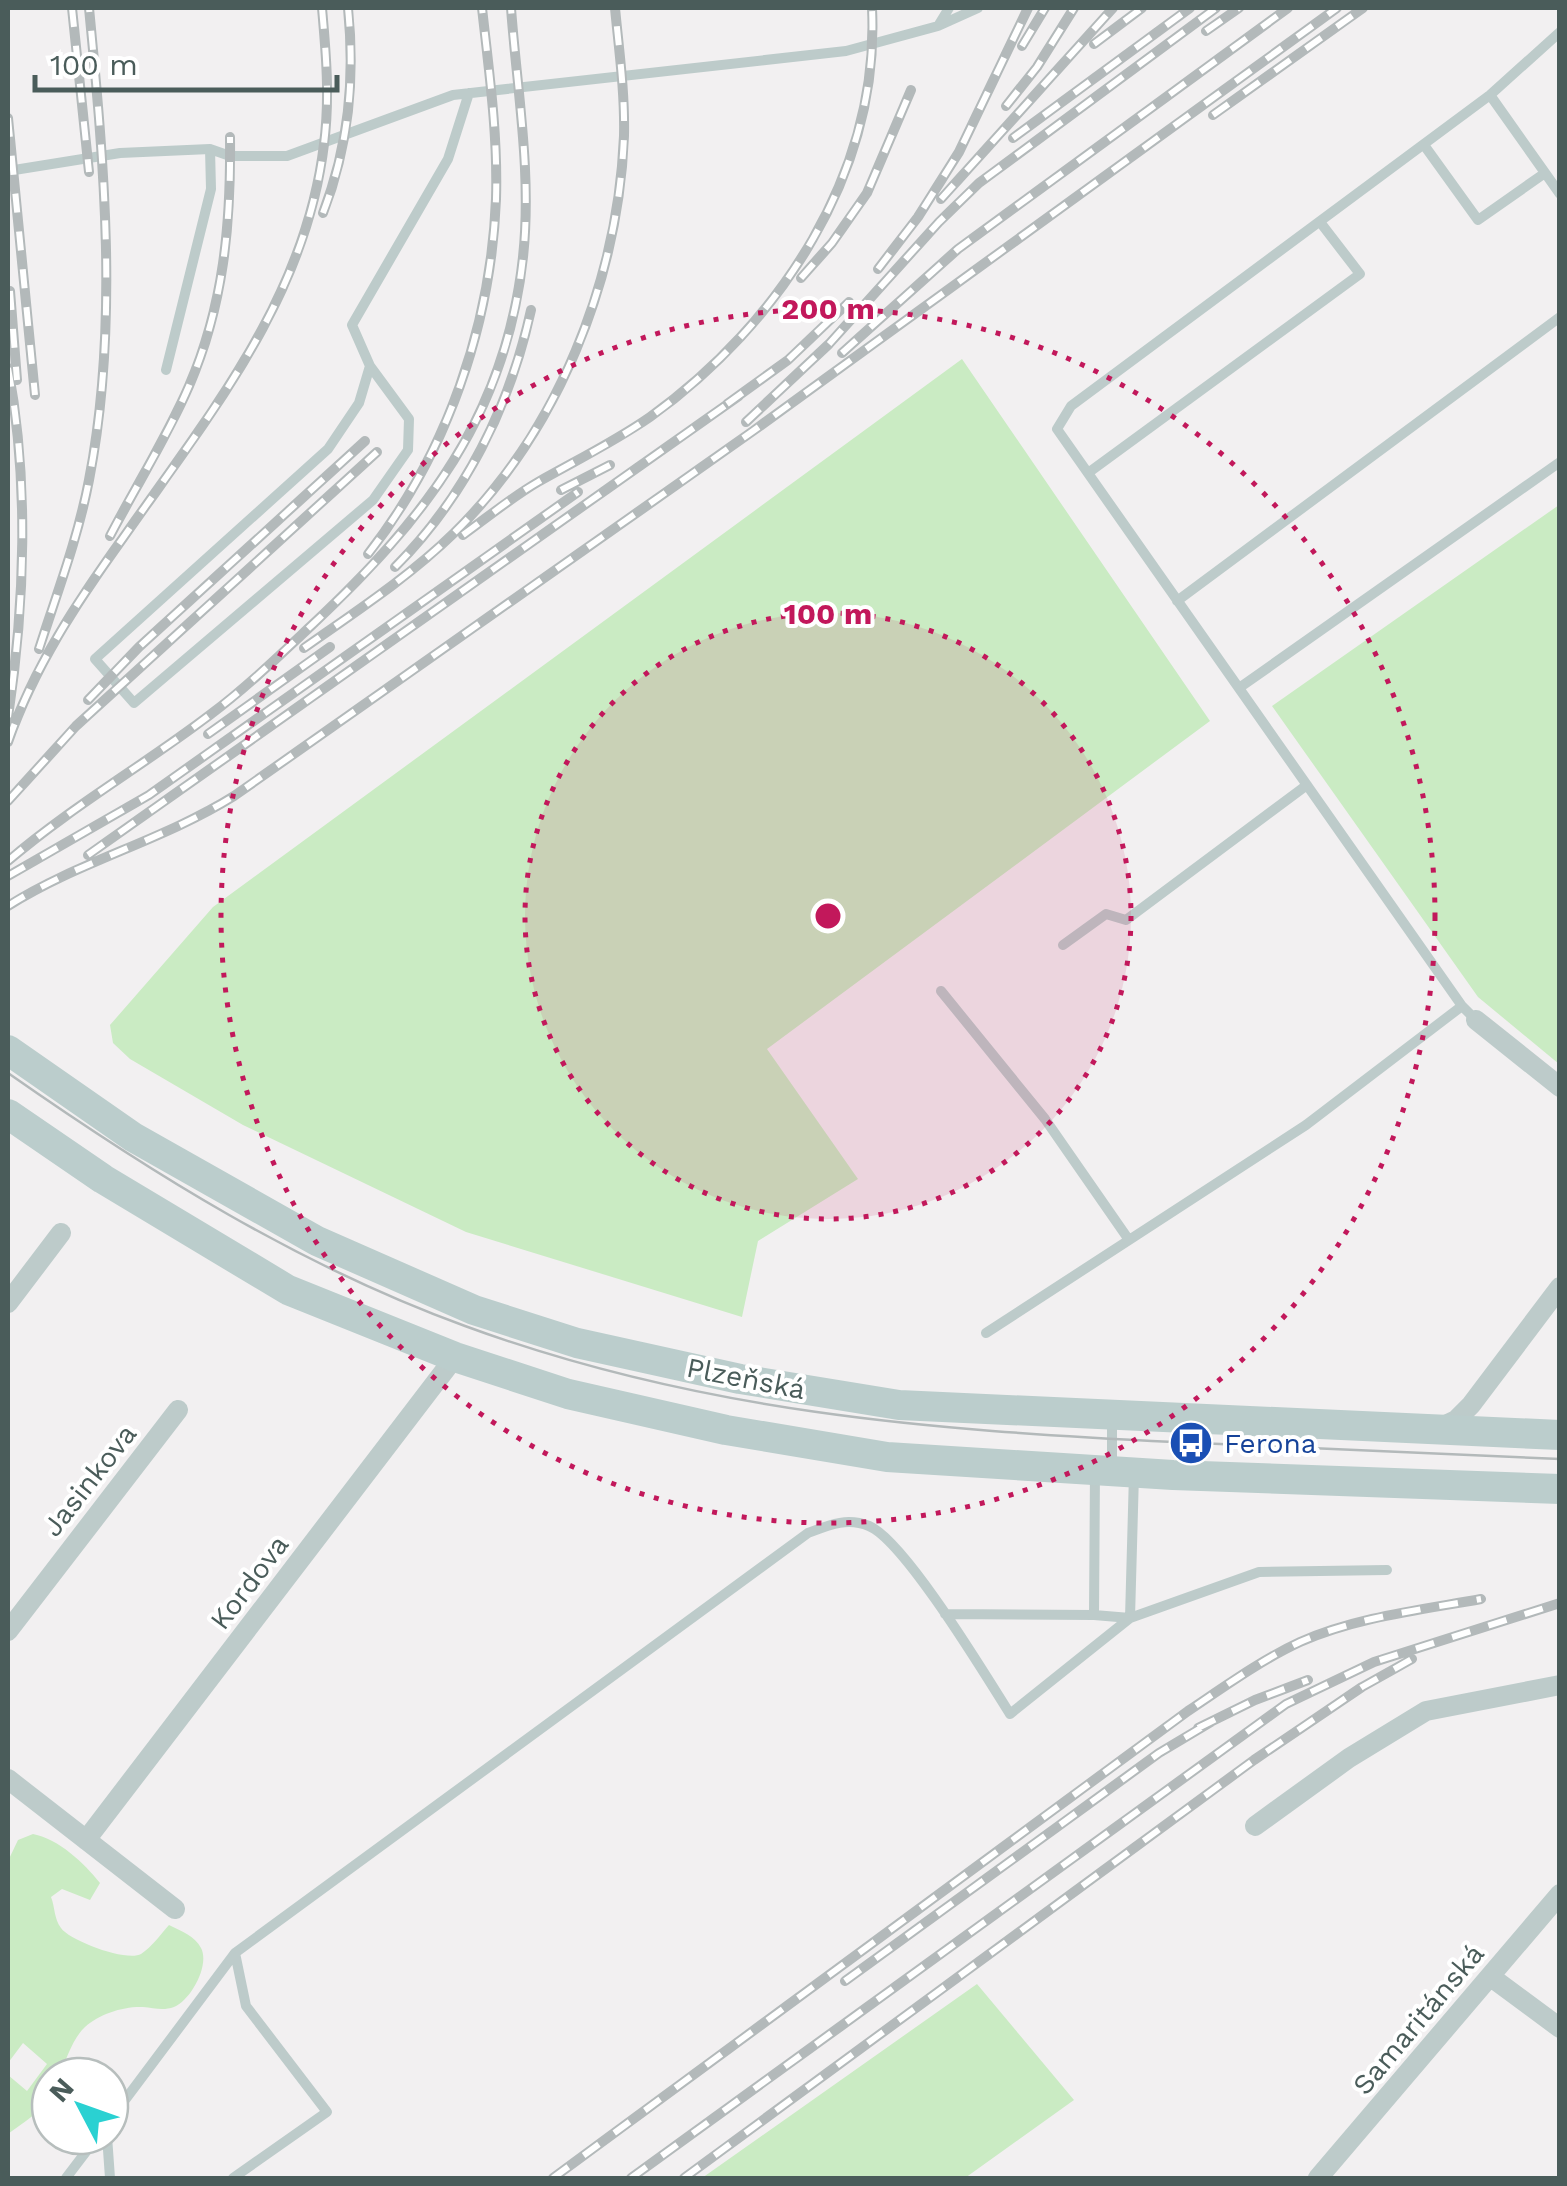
<svg xmlns="http://www.w3.org/2000/svg" width="1567" height="2186" font-family="'Work Sans',sans-serif">
	<rect width="100%" height="100%" fill="#f2f0f1"/>
	<path fill="#caebc3" d="M 962,359 L 1210,721 L 767,1049 L 858,1179 L 758,1241 L 742,1317 L 466,1232 L 243,1125 L 130,1059 L 113,1043 L 110,1025 L 213,907 Z
		M 1559,505 L 1559,1064 L 1478,997 L 1272,706 Z
		M 33,1834 C 59,1839 84,1863 100,1883 L 90,1900 L 62,1889 L 51,1897 C 55,1907 54,1919 61,1928 C 70,1941 127,1962 141,1954 C 152,1947 161,1934 169,1925 C 181,1931 195,1936 201,1948 C 210,1965 191,2000 174,2007 C 163,2011 154,2008 143,2007 C 124,2006 99,2014 85,2027 C 72,2039 66,2061 59,2076 L 50,2076 C 50,2109 32,2116 8,2134 L 8,2075 L 27,2091 L 47,2064 L 23,2043 L 8,2063 L 8,1861 L 18,1840 Z
		M 977,1984 L 1074,2100 L 965,2178 L 702,2178 Z"/>
	<g fill="none" stroke-linecap="round" stroke-linejoin="round">
		<path stroke="#bdcbca" stroke-width="10" d="M 949,8 L 938,26 L 978,8
			M 1490,95 L 1560,194
			M 1424,145 L 1478,220 L 1545,173
			M 8,171 L 120,153 L 210,149 L 230,156 L 287,156 L 453,95 L 846,51 L 938,26
			M 370,366 L 359,403 L 328,449 L 95,659 L 134,703 L 373,500 L 408,450 L 409,419 L 370,366 L 352,325 L 448,159 L 469,93
			M 166,370 L 211,189 L 210,149
			M 1088,473 L 1360,274 L 1320,222
			M 1177,601 L 1560,317
			M 1239,688 L 1560,462
			M 1063,945 L 1106,914 L 1126,920 L 1307,785
			M 941,991 L 1045,1119 L 1129,1240
			M 1462,1006 L 1057,429 L 1071,406 L 1490,95 L 1560,32
			M 986,1333 L 1306,1125 L 1462,1006 L 1476,1020
			M 1112,1417 L 1112,1465
			M 945,1614 L 1094,1615 L 1095,1471
			M 1094,1615 L 1130,1618 L 1134,1474
			M 110,2120 L 235,1953 L 808,1533 C 829,1525 847,1517 869,1526 C 904,1540 986,1676 1010,1714 L 1130,1618 L 1259,1572 L 1387,1570
			M 107,2136 L 110,2178
			M 66,2178 L 98,2136
			M 233,2178 L 327,2112 L 246,2006 L 235,1953"/>
		<path stroke="#bdcbca" stroke-width="20" d="M 1476,1020 L 1560,1087
			M 8,1303 L 61,1233
			M 1439,1428 L 1456,1420 L 1471,1405 L 1560,1287
			M 8,1631 L 178,1410
			M 8,1779 L 175,1909
			M 1255,1826 L 1349,1758 L 1426,1711 L 1560,1685
			M 86,1840 L 455,1357
			M 1491,1977 L 1560,2028
			M 1318,2178 L 1560,1894"/>
		<path stroke="#bbcdcc" stroke-width="30" d="M 8,1050 L 133,1137 L 317,1241 L 474,1310 L 577,1343 L 740,1379 L 899,1405 L 1560,1435
			M 8,1114 L 103,1179 L 288,1290 L 455,1357 L 568,1394 L 726,1430 L 887,1457 L 1173,1475 L 1560,1489"/>
		<path stroke="#b3b9ba" stroke-width="2.5" d="M 8,1073 C 151,1173 300,1266 465,1326 C 699,1412 928,1430 1174,1442 C 1303,1448 1431,1453 1560,1459"/>
		<g stroke="#b3b9ba" stroke-width="10">
			<path id="rail" d="M 72,8 L 89,172
				M 1206,31 L 1239,8
				M 1094,44 L 1142,8
				M 1022,46 L 1045,8
				M 1006,106 L 1037,67 L 1074,8
				M 1213,115 L 1363,8
				M 8,118 L 35,395
				M 1013,138 L 1190,8
				M 941,199 L 1113,8
				M 323,213 C 349,145 355,79 348,8
				M 878,269 L 918,217 L 959,152 L 1028,8
				M 801,278 L 832,243 L 867,193 L 911,90
				M 10,291 L 17,380
				M 842,353 L 958,249 L 1288,8
				M 8,368 C 29,480 25,604 8,717
				M 727,404 L 788,360 L 849,302
				M 746,422 L 829,344 L 939,222 L 979,183 L 1216,8
				M 561,490 L 610,465
				M 463,535 C 488,517 512,497 538,482 C 575,461 614,442 650,417 C 780,324 880,172 872,8
				M 110,536 C 136,486 167,437 189,386 C 224,305 231,223 230,137
				M 368,554 C 447,453 491,326 496,199 C 498,135 489,71 482,8
				M 395,567 C 465,497 510,406 531,310
				M 304,648 C 355,612 409,577 454,533 C 558,431 618,281 624,136 C 625,93 619,50 615,8
				M 39,649 C 57,593 78,538 89,480 C 119,325 104,163 89,8
				M 88,700 L 139,647 L 365,441
				M 208,734 L 330,647
				M 8,742 C 34,667 77,602 123,538 C 209,415 306,298 324,144 C 330,98 326,53 322,8
				M 8,801 L 76,726 L 377,452
				M 88,855 L 739,396
				M 8,861 C 71,807 144,765 211,714 C 247,687 280,655 313,624 C 425,519 506,415 523,257 C 532,174 517,90 511,8
				M 8,876 L 149,795 L 578,492
				M 8,906 C 79,861 162,841 234,796 L 753,431 L 1337,8
				M 1198,1728 L 1255,1700 L 1308,1680
				M 845,1981 L 1159,1753 L 1211,1722
				M 553,2178 L 1188,1711 C 1224,1687 1261,1660 1300,1642 C 1357,1617 1420,1610 1481,1599
				M 631,2178 L 1286,1704 L 1374,1662 L 1560,1603
				M 684,2178 L 1254,1760 L 1362,1687 L 1412,1659"/>
		</g>
		<use href="#rail" stroke="#fff" stroke-width="6" stroke-dasharray="19" stroke-linecap="butt"/>
	</g>
	<circle cx="828" cy="916" r="303" fill="#c2185b" fill-opacity=".12"/>
	<g fill="none" stroke="#c2185b" stroke-width="5" stroke-dasharray="5 10">
		<circle cx="828" cy="916" r="303"/>
		<circle cx="828" cy="916" r="607"/>
	</g>
	<defs>
		<g id="bus-disc" transform="scale(2.25)"><circle r="9.5" fill="#1a4fb4" stroke="#fff"/><path d="M-5-6H5V4H4V6H2V4H-2V6H-4V4H-5ZM-3.5-4V0h7V-4ZM-3.5 1.2v1.5H-2V1.2ZM2 1.2v1.5H3.5V1.2Z" fill="#fff"/></g>
	</defs>
	<g fill-rule="evenodd">
		<use href="#bus-disc" x="1191" y="1443"/>
	</g>
	<g text-anchor="middle" stroke-width="8" stroke-linejoin="round" paint-order="stroke">
		<g font-size="28" fill="#4a5c5a" stroke="#fff">
			<text transform="translate(746 1378) rotate(11)" y="10">Plzeňská</text>
			<text transform="translate(89 1480) rotate(-52)" y="10">Jasinkova</text>
			<text transform="translate(249 1582) rotate(-53)" y="10">Kordova</text>
			<text transform="translate(1418 2019) rotate(-50)" y="10">Samaritánská</text>
		</g>
		<g font-size="28" fill="#164399" stroke="#fff" text-anchor="start">
			<text x="1224" y="1453">Ferona</text>
		</g>
	</g>
	<circle cx="828" cy="916" r="15" fill="#c2185b" stroke="#fff" stroke-width="5"/>
	<g font-size="30" text-anchor="middle" font-weight="bold" fill="#c2185b" stroke="#fff" stroke-width="8" stroke-linejoin="round" paint-order="stroke">
		<text x="828" y="319">200 m</text>
		<text x="828" y="624">100 m</text>
	</g>
	<rect width="1567" height="2186" fill="none" stroke="#4a5c5a" stroke-width="20"/>
	<g transform="translate(80 2106) rotate(311)"><circle r="48" fill="#ffffff" stroke="#b7bebd" stroke-width="2.5"/>
	<path d="M0-8L18 38L0 25L-18 38Z" fill="#2ad1d2"/>
	<text y="-15" font-size="28" font-weight="bold" text-anchor="middle" fill="#4a5c5a">N</text>
	</g>
	<path d="M35 75v15h302v-15" fill="none" stroke="#4a5c5a" stroke-width="5"/>
	<text x="50" y="75" font-size="30" fill="#4a5c5a" stroke="#ffffff" stroke-width="8" paint-order="stroke">100 m</text>
</svg>
